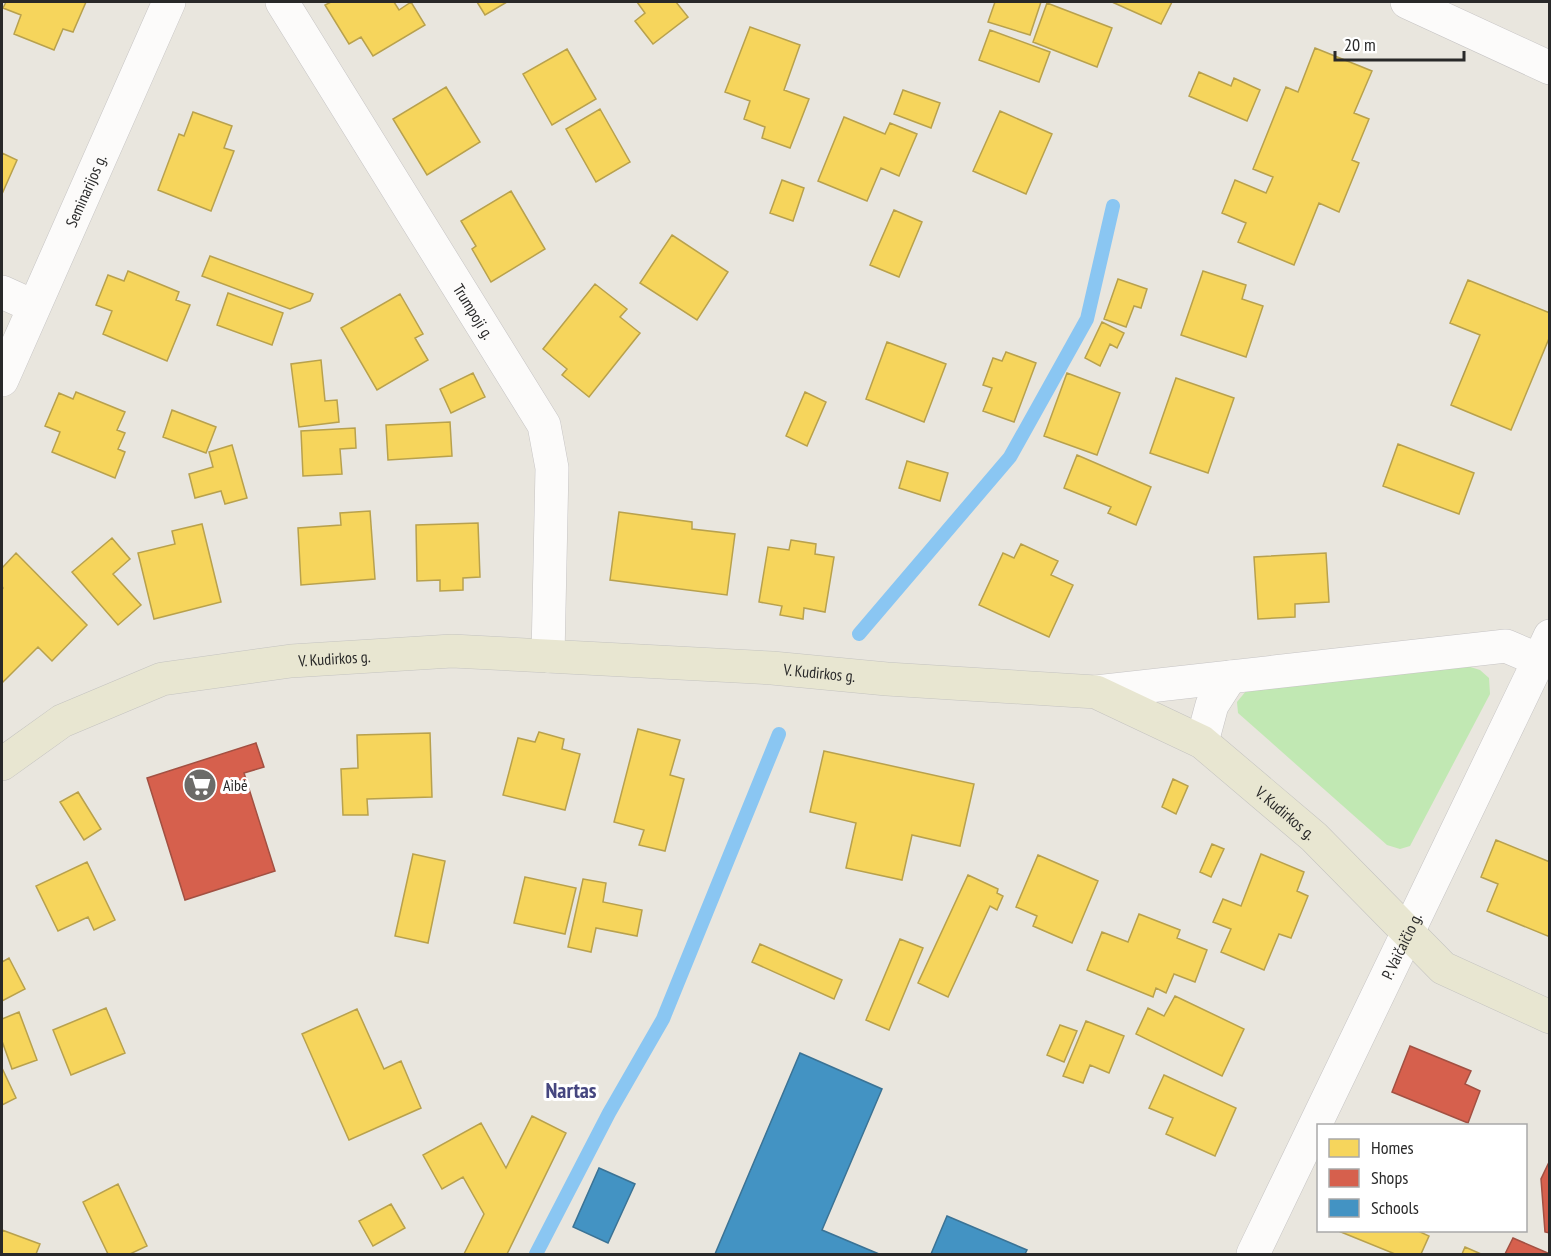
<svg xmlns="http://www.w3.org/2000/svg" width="1551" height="1256" font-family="'PT Sans Narrow',sans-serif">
	<rect width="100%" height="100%" fill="#e9e6de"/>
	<path fill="#c1e8b3" d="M 1464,665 L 1480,670 L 1489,678 L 1490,694 L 1410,846 L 1400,849 L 1387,845 L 1238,713 L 1237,702 L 1246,691 Z"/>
	<path fill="#f6d55c" stroke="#b8a14d" stroke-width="1.5" d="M 6,2 L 86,2 L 73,32 L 63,29 L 54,50 L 14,34 L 21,15 L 3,8 Z
		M 331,2 L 394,2 L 399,10 L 411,2 L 425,25 L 373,56 L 361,37 L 349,44 L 325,5 Z
		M 477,2 L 507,2 L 485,15 Z
		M 637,2 L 676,2 L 688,17 L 653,44 L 635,21 L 645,13 Z
		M 995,2 L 1041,2 L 1030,35 L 988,22 Z
		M 1112,2 L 1172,2 L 1161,24 Z
		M 1047,3 L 1112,28 L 1097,67 L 1033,42 Z
		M 750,27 L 800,45 L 784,90 L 809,99 L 790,148 L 762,138 L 765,127 L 744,119 L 750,101 L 725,92 Z
		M 990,30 L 1050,52 L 1039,82 L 979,60 Z
		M 1315,48 L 1372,71 L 1354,113 L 1369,119 L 1352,160 L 1359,163 L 1339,212 L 1319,203 L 1294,265 L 1238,242 L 1246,223 L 1222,213 L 1235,180 L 1266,193 L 1273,177 L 1253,169 L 1286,87 L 1298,92 Z
		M 567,49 L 596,99 L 552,125 L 523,74 Z
		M 1199,72 L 1231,86 L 1234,78 L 1260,90 L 1247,121 L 1189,96 Z
		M 446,87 L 480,142 L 427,175 L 393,119 Z
		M 903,90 L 940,103 L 931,128 L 894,114 Z
		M 600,109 L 630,162 L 596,182 L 566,129 Z
		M 1000,111 L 1052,134 L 1026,194 L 973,171 Z
		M 193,112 L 232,126 L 224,148 L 234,151 L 211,211 L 158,190 L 179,134 L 184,136 Z
		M 844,117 L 885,134 L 890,123 L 917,134 L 899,176 L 881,168 L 867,201 L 818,181 Z
		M 2,153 L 17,160 L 2,194 Z
		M 782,180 L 804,188 L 793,221 L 770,213 Z
		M 511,191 L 545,249 L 491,282 L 472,249 L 476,246 L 461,221 Z
		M 894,210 L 922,222 L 899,277 L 870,265 Z
		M 672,235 L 728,272 L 697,320 L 640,283 Z
		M 210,256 L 313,294 L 310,301 L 290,309 L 202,276 Z
		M 128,271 L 179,292 L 176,300 L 190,305 L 167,361 L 103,334 L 112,311 L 96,305 L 108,275 L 124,281 Z
		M 1203,271 L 1246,285 L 1242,299 L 1263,306 L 1246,357 L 1181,335 Z
		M 1118,279 L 1147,289 L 1141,308 L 1134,306 L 1126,327 L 1104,319 Z
		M 1468,280 L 1550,313 L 1550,336 L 1511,430 L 1451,405 L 1480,335 L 1450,323 Z
		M 595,284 L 627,309 L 620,317 L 640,333 L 589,397 L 562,375 L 567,369 L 543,349 Z
		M 228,293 L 283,313 L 272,345 L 217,325 Z
		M 400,294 L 423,334 L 415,338 L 428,360 L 377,390 L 341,328 Z
		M 1102,322 L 1124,333 L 1117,348 L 1110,344 L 1100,366 L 1085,358 Z
		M 887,342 L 946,364 L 924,422 L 866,399 Z
		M 1006,352 L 1036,363 L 1014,422 L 983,411 L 992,388 L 983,385 L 993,358 L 1002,361 Z
		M 321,360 L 325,401 L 337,400 L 339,422 L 299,427 L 291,364 Z
		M 473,373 L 485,397 L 451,413 L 440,389 Z
		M 1067,373 L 1120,393 L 1097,455 L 1044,436 Z
		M 1176,378 L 1234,398 L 1208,473 L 1150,453 Z
		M 76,392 L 125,412 L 117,430 L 125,433 L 118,449 L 125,452 L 115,478 L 52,452 L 60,432 L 45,426 L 59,393 L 73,399 Z
		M 805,392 L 826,402 L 807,446 L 786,436 Z
		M 172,410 L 216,427 L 206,453 L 163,437 Z
		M 450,422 L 452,456 L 388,460 L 386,425 Z
		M 355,428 L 356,448 L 340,449 L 342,474 L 303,476 L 301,431 Z
		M 1398,444 L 1474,473 L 1459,514 L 1383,486 Z
		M 232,445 L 247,498 L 225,504 L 221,491 L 195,498 L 189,474 L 213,467 L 209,452 Z
		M 1077,455 L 1151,487 L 1136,525 L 1108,513 L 1111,507 L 1064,488 Z
		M 907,461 L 948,473 L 940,501 L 899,488 Z
		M 370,511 L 375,579 L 301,585 L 298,528 L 341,525 L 340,513 Z
		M 619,512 L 692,522 L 692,529 L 735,534 L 727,595 L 610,580 Z
		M 478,523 L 480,577 L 463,578 L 463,590 L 440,591 L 440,580 L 417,581 L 416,525 Z
		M 202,524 L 221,602 L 154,619 L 138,553 L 175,544 L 172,531 Z
		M 112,538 L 130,559 L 113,574 L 141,605 L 118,625 L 72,572 Z
		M 791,540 L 816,544 L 815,554 L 834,557 L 825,612 L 804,608 L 803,619 L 780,615 L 782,606 L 759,602 L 768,547 L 789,550 Z
		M 1021,544 L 1058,561 L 1051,575 L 1073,585 L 1049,637 L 979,605 L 1003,553 L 1014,558 Z
		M 16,553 L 87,625 L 52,661 L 38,647 L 2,683 L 2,590 L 3,588 L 2,586 L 2,568 Z
		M 1326,553 L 1329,602 L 1295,604 L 1295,617 L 1258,619 L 1254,557 Z
		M 638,729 L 680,740 L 670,775 L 684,779 L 665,851 L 639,845 L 644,830 L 614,822 Z
		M 539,732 L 564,739 L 562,749 L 580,754 L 565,810 L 503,795 L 518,738 L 535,742 Z
		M 430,733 L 432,797 L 367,799 L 368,815 L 343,815 L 341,769 L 358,768 L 357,735 Z
		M 824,751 L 974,784 L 960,846 L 912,835 L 902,880 L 846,868 L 856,823 L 810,812 Z
		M 1173,779 L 1188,786 L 1176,814 L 1162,807 Z
		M 78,792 L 101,829 L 84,840 L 60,802 Z
		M 1496,840 L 1550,862 L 1550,937 L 1487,911 L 1498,884 L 1481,877 Z
		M 1212,844 L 1224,849 L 1211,877 L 1200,872 Z
		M 413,854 L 445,861 L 428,943 L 395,936 Z
		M 1261,854 L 1304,872 L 1297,891 L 1308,896 L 1291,938 L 1279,934 L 1264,970 L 1221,952 L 1231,929 L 1213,922 L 1223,899 L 1241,906 Z
		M 1038,855 L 1098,881 L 1072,943 L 1033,926 L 1037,916 L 1016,907 Z
		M 87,862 L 115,920 L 94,930 L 88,917 L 58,931 L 36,886 Z
		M 968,875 L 998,889 L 997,893 L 1003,896 L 997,910 L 990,906 L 948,997 L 918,983 Z
		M 525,877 L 576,888 L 565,934 L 514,923 Z
		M 583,879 L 606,883 L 603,902 L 642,910 L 637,936 L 596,928 L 591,952 L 568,947 Z
		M 1139,914 L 1180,930 L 1177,938 L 1207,950 L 1195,982 L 1174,974 L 1166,993 L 1156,988 L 1153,997 L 1087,970 L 1102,932 L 1128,942 Z
		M 900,939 L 923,948 L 889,1030 L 866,1020 Z
		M 760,944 L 842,980 L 834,999 L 752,962 Z
		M 9,958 L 25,989 L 2,1001 L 2,962 Z
		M 1175,996 L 1244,1029 L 1222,1076 L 1136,1034 L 1148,1008 L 1164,1016 Z
		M 106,1008 L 125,1053 L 71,1075 L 53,1030 Z
		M 357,1009 L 384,1069 L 401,1061 L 421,1108 L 349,1140 L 302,1034 Z
		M 19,1012 L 37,1060 L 12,1069 L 2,1041 L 2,1019 Z
		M 1086,1021 L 1124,1036 L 1109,1073 L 1090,1065 L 1083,1083 L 1063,1076 Z
		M 1060,1025 L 1077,1031 L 1064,1062 L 1047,1055 Z
		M 2,1068 L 16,1098 L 2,1105 Z
		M 1164,1075 L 1236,1108 L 1215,1156 L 1166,1134 L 1173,1118 L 1149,1108 Z
		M 532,1116 L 566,1133 L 507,1254 L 464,1254 L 484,1214 L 463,1177 L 442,1189 L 423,1155 L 481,1123 L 506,1168 Z
		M 118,1184 L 147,1246 L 130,1254 L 108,1254 L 83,1202 Z
		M 391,1204 L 405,1228 L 373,1246 L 359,1221 Z
		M 2,1230 L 40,1244 L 36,1254 L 2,1254 Z
		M 1336,1230 L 1416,1230 L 1429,1236 L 1421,1254 L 1395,1254 Z
		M 1465,1247 L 1481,1254 L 1462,1254 Z"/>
	<path fill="#d6604d" stroke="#a25042" stroke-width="1.5" d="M 256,743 L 264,767 L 244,773 L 275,871 L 185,900 L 147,778 Z
		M 1410,1046 L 1471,1071 L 1465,1084 L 1480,1091 L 1468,1123 L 1392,1092 Z
		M 1550,1160 L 1550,1233 L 1545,1232 L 1541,1179 Z
		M 1513,1238 L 1550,1254 L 1505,1254 Z"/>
	<path fill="#4393c3" stroke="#3b7395" stroke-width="1.5" d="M 800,1053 L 882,1089 L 822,1230 L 879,1254 L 715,1254 Z
		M 599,1168 L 635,1184 L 608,1243 L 573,1227 Z
		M 947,1216 L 1027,1250 L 1025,1254 L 931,1254 Z"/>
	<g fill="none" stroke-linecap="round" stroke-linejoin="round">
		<path stroke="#8ac6f2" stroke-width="14" d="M 859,634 L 1010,457 L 1087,319 L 1113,206
			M 536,1254 L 609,1113 L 663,1019 L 779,734"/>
		<g stroke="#c6c4c4" stroke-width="34">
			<g id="minor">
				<path id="s1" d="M 282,2 L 544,425 L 552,468 L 548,656"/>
				<path d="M 1407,2 L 1550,68"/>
				<path d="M 2,292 L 33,306"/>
				<path id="s2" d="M 2,380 L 169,2"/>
				<path d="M 1096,692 L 1506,646 L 1539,660"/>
				<path d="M 1202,742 L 1212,705 L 1230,677"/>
				<path id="s3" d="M 1253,1254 L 1539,660 L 1550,636"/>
			</g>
		</g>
		<g stroke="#c4c3c0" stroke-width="34">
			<g id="major">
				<path id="s4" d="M 2,764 L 62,721 L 162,679 L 291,661 L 452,651 L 772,668 L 887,679 L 1096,692 L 1202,742 L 1314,837 L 1443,968 L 1550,1017"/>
			</g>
		</g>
		<use href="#minor" stroke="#fcfbfa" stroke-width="33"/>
		<use href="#major" stroke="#e8e6d1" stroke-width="33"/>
	</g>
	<defs>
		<g id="supermarket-disc" transform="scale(1.725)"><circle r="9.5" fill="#6c6b68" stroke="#fff"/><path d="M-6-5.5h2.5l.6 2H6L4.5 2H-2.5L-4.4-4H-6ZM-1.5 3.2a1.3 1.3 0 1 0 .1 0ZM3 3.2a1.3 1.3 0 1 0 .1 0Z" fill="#fff"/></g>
	</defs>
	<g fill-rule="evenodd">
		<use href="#supermarket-disc" x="200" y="785"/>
	</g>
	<g text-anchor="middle" stroke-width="6" stroke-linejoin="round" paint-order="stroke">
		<g font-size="16" fill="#292929" stroke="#fff">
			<text dy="6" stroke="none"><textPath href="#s2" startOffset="207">Seminarijos g.</textPath></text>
			<text dy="6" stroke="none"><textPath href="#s1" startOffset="364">Trumpoji g.</textPath></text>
			<text dy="6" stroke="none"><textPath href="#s4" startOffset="356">V. Kudirkos g.</textPath></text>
			<text dy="6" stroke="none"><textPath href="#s4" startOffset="842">V. Kudirkos g.</textPath></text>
			<text dy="6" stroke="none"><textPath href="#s4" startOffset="1346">V. Kudirkos g.</textPath></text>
			<text dy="6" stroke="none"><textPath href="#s3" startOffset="342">P. Vaičaičio g.</textPath></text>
		</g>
		<g font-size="16" fill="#292929" stroke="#fff" text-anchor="start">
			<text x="223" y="791">Aibė</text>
		</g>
		<g font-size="22" font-weight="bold" fill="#45467f" stroke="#fff">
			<text x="571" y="1098">Nartas</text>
		</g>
	</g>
	<rect width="1551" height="1256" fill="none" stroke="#292929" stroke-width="6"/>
	<rect x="1317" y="1124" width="210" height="108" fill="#ffffff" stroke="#a9a9a9" stroke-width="1.5"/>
	<rect x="1329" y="1139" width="30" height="18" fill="#f6d55c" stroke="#a9a9a9" stroke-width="1.5"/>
	<text x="1371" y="1154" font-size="18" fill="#292929">Homes</text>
	<rect x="1329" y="1169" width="30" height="18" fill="#d6604d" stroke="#a9a9a9" stroke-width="1.5"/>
	<text x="1371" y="1184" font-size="18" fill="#292929">Shops</text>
	<rect x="1329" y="1199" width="30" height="18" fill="#4393c3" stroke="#a9a9a9" stroke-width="1.5"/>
	<text x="1371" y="1214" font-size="18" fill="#292929">Schools</text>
	<path d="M1335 51v9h129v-9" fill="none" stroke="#292929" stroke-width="3"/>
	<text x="1344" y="51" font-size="18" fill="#292929" stroke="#ffffff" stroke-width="4.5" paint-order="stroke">20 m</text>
</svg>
